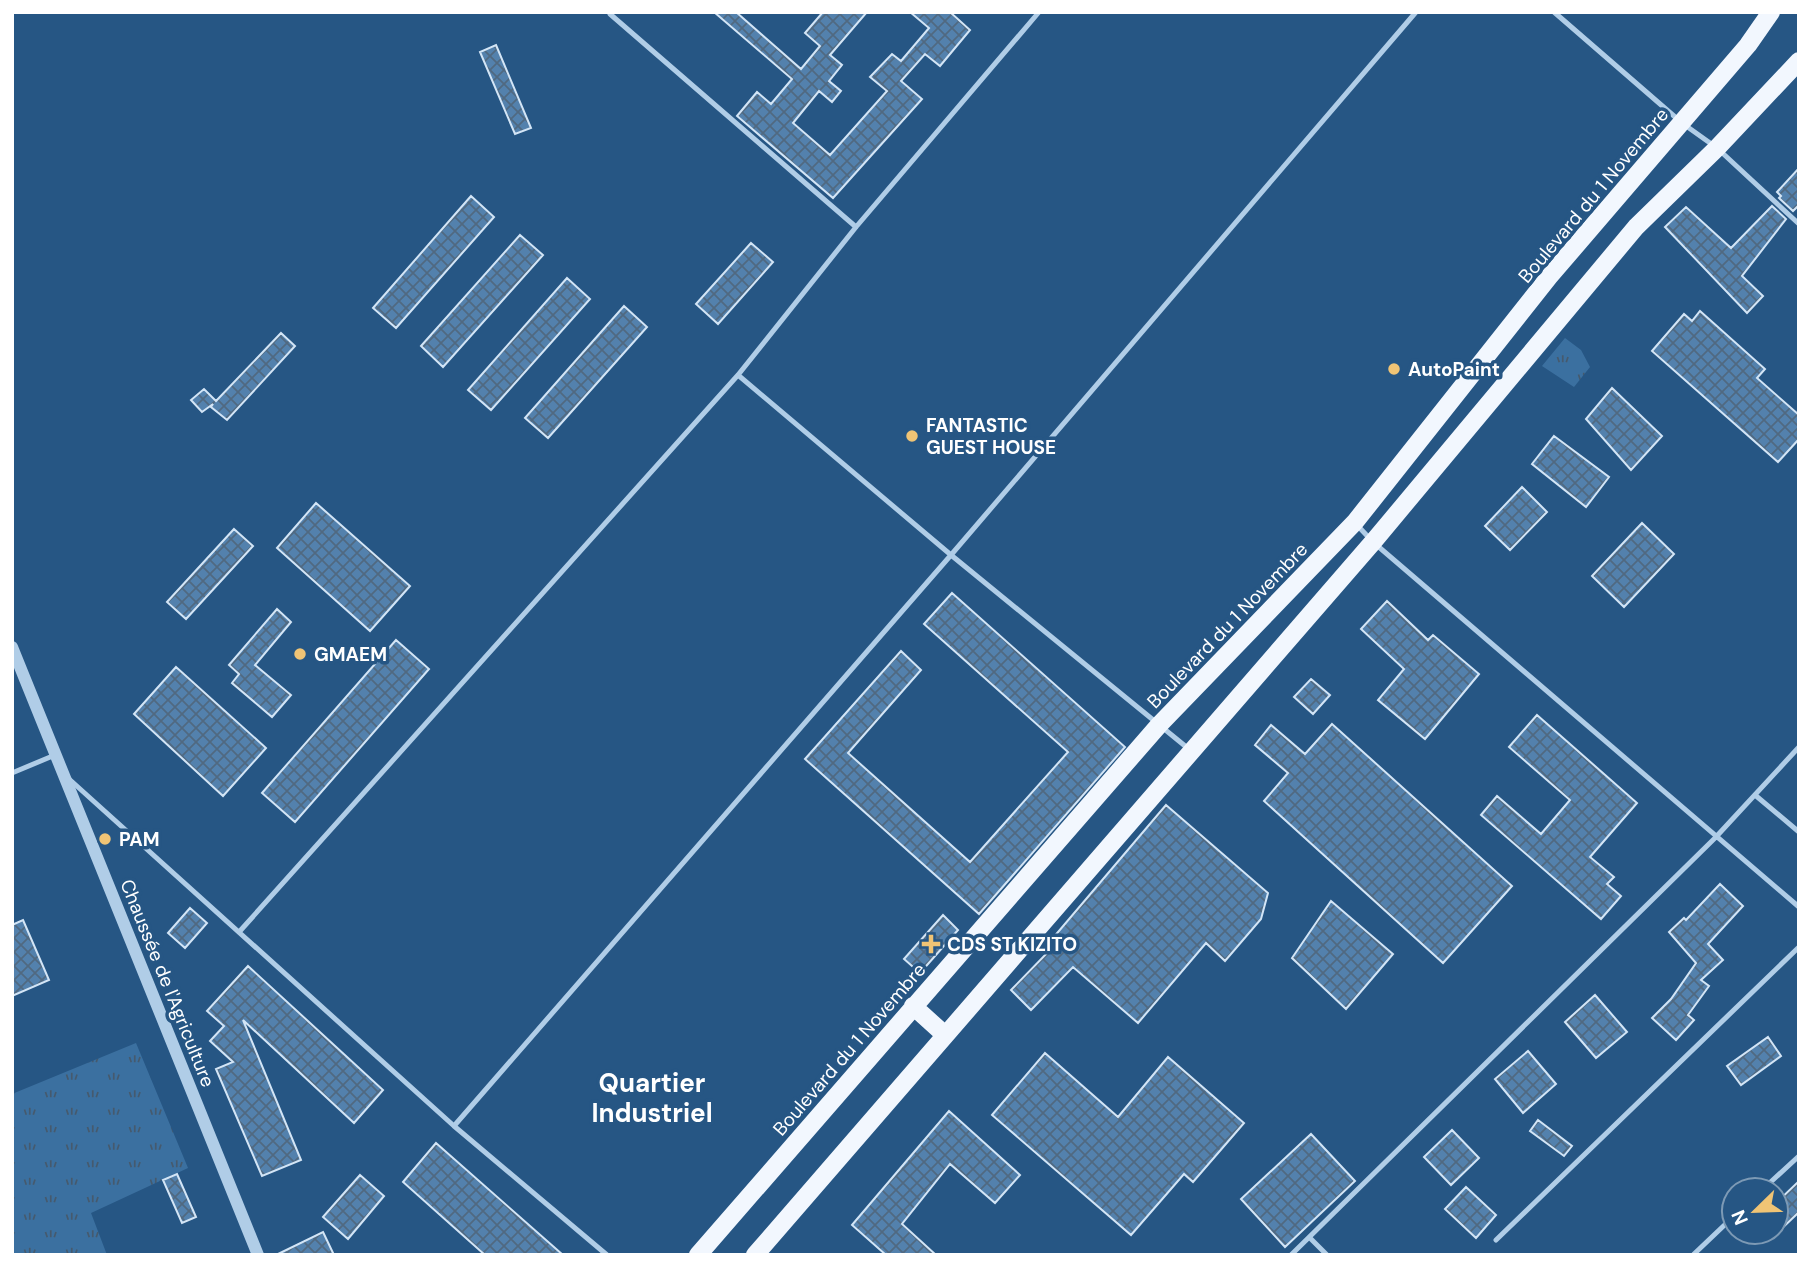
<svg xmlns="http://www.w3.org/2000/svg" width="1811" height="1267" font-family="'DM Sans',sans-serif">
	<defs>
		<pattern id="grass-tufts" width="24" height="20" patternUnits="userSpaceOnUse" patternTransform="scale(1.75)"><rect width="24" height="20" fill="#3b70a0"/><path d="M3 7l-1-3M5 7V3M7 7l1-3M15 17l-1-3M17 17v-4M19 17l1-3" fill="none" stroke="#455a6e"/></pattern>
		<pattern id="building-cross-hatch" width="8" height="8" patternUnits="userSpaceOnUse" patternTransform="scale(1.75)"><rect width="8" height="8" fill="#5381ad"/><path d="M0 0l8 8M0 8l8-8" fill="none" stroke="#506981"/></pattern>
	</defs>
	<rect width="100%" height="100%" fill="#265684"/>
	<path fill="url(#grass-tufts)" d="M 1565,338 L 1581,350 L 1590,367 L 1574,387 L 1542,366 Z
		M 136,1043 L 188,1168 L 91,1213 L 107,1255 L 12,1255 L 12,1094 Z"/>
	<path fill="url(#building-cross-hatch)" stroke="#d3e5f6" stroke-width="2" d="M 714,12 L 736,12 L 801,69 L 820,46 L 805,33 L 823,12 L 867,12 L 830,55 L 842,65 L 829,81 L 841,91 L 832,102 L 819,91 L 793,123 L 830,155 L 887,91 L 870,77 L 892,54 L 901,61 L 929,28 L 910,12 L 950,12 L 970,30 L 940,66 L 925,54 L 901,81 L 922,99 L 833,198 L 737,116 L 757,92 L 771,104 L 792,79 Z
		M 496,45 L 531,128 L 515,134 L 480,52 Z
		M 1799,168 L 1799,205 L 1793,211 L 1779,198 L 1781,196 L 1777,192 Z
		M 471,196 L 494,217 L 396,328 L 373,308 Z
		M 1772,206 L 1786,219 L 1742,276 L 1763,296 L 1747,313 L 1665,227 L 1686,207 L 1731,248 Z
		M 520,235 L 543,255 L 443,367 L 421,346 Z
		M 751,243 L 773,262 L 718,324 L 696,304 Z
		M 567,278 L 590,299 L 491,410 L 468,390 Z
		M 624,306 L 647,327 L 548,438 L 525,418 Z
		M 1700,311 L 1765,369 L 1757,378 L 1799,415 L 1799,439 L 1778,462 L 1652,351 L 1684,314 L 1692,321 Z
		M 281,333 L 295,346 L 227,420 L 211,407 L 213,404 L 202,412 L 191,400 L 204,389 L 216,401 Z
		M 1612,388 L 1662,436 L 1631,470 L 1586,419 Z
		M 1554,436 L 1609,477 L 1586,507 L 1532,464 Z
		M 1522,487 L 1547,512 L 1510,550 L 1485,526 Z
		M 316,503 L 410,586 L 370,631 L 277,548 Z
		M 1642,523 L 1674,554 L 1624,607 L 1592,576 Z
		M 234,529 L 253,546 L 186,619 L 167,602 Z
		M 952,593 L 1125,747 L 979,914 L 805,759 L 901,651 L 921,670 L 848,753 L 970,862 L 1068,752 L 924,624 Z
		M 1387,601 L 1428,640 L 1433,635 L 1479,674 L 1425,739 L 1378,700 L 1404,669 L 1361,629 Z
		M 277,609 L 291,622 L 255,665 L 291,695 L 272,717 L 232,683 L 239,674 L 229,665 Z
		M 396,640 L 429,669 L 295,822 L 262,793 Z
		M 176,667 L 266,748 L 223,796 L 134,714 Z
		M 1311,679 L 1330,695 L 1313,714 L 1294,697 Z
		M 1537,715 L 1637,803 L 1590,857 L 1614,877 L 1607,884 L 1621,896 L 1601,919 L 1481,815 L 1497,796 L 1541,834 L 1570,800 L 1509,747 Z
		M 1332,724 L 1512,886 L 1443,963 L 1264,801 L 1288,773 L 1255,745 L 1271,725 L 1305,754 Z
		M 1166,805 L 1268,893 L 1261,919 L 1225,961 L 1206,943 L 1138,1023 L 1073,967 L 1031,1010 L 1011,990 L 1051,949 L 1047,945 Z
		M 1720,884 L 1743,906 L 1708,944 L 1723,960 L 1701,980 L 1709,986 L 1688,1015 L 1694,1020 L 1676,1040 L 1652,1018 L 1671,999 L 1696,963 L 1669,932 L 1684,918 L 1686,920 Z
		M 1331,901 L 1393,954 L 1346,1009 L 1292,958 Z
		M 190,908 L 207,923 L 185,948 L 168,933 Z
		M 943,915 L 958,930 L 920,973 L 904,959 Z
		M 23,920 L 49,980 L 12,996 L 12,925 Z
		M 248,966 L 383,1090 L 354,1123 L 243,1020 L 301,1160 L 262,1176 L 216,1069 L 233,1062 L 210,1041 L 224,1026 L 207,1011 Z
		M 1595,995 L 1627,1032 L 1596,1058 L 1565,1022 Z
		M 1768,1037 L 1781,1056 L 1741,1085 L 1727,1066 Z
		M 1528,1051 L 1556,1084 L 1523,1113 L 1495,1079 Z
		M 1045,1053 L 1118,1117 L 1168,1057 L 1244,1123 L 1193,1182 L 1184,1174 L 1131,1235 L 992,1115 Z
		M 949,1111 L 1020,1175 L 995,1203 L 950,1164 L 902,1224 L 936,1255 L 886,1255 L 852,1225 Z
		M 1538,1120 L 1572,1146 L 1564,1156 L 1530,1131 Z
		M 1452,1130 L 1479,1158 L 1451,1185 L 1424,1157 Z
		M 1311,1134 L 1355,1181 L 1285,1247 L 1241,1199 Z
		M 436,1143 L 563,1255 L 485,1255 L 403,1182 Z
		M 177,1174 L 196,1217 L 182,1223 L 163,1180 Z
		M 360,1175 L 384,1196 L 348,1239 L 323,1217 Z
		M 1799,1181 L 1799,1212 L 1776,1234 L 1776,1203 Z
		M 1466,1187 L 1496,1215 L 1476,1238 L 1445,1209 Z
		M 323,1232 L 334,1255 L 276,1255 Z"/>
	<g fill="none" stroke-linecap="round" stroke-linejoin="round">
		<path stroke="#b0cde7" stroke-width="5" d="M 1554,12 L 1682,123 L 1717,148 L 1799,224
			M 610,14 L 856,227
			M 738,375 L 951,555 L 1190,750
			M 1357,525 L 1373,542 L 1799,907
			M 12,773 L 55,755
			M 69,779 L 454,1126 L 607,1255
			M 1755,795 L 1799,832
			M 240,931 L 738,375 L 856,227 L 1039,12
			M 454,1126 L 951,555 L 1416,12
			M 1762,1190 L 1799,1156
			M 1310,1238 L 1327,1255
			M 1496,1240 L 1799,947
			M 1291,1255 L 1715,838 L 1799,747
			M 1693,1255 L 1734,1216"/>
		<path stroke="#b0cde7" stroke-width="12" d="M 12,647 L 258,1255"/>
		<path stroke="#f2f7fe" stroke-width="18" d="M 913,1006 L 944,1034
			M 698,1255 L 1159,725 L 1355,522 L 1549,277 L 1748,45 L 1771,12
			M 755,1255 L 1373,542 L 1636,227 L 1717,148 L 1799,61"/>
	</g>
	<g fill="#f0c475" stroke="#265684" stroke-width="2.5">
		<circle cx="1394" cy="369" r="7"/>
		<circle cx="912" cy="436" r="7"/>
		<circle cx="300" cy="654" r="7"/>
		<circle cx="105" cy="839" r="7"/>
		<path d="M927.5 933.5h7v7h7v7h-7v7h-7v-7h-7v-7h7z"/>
	</g>
	<g text-anchor="middle" stroke-width="7" stroke-linejoin="round" paint-order="stroke">
		<g font-size="19" fill="#fff" stroke="#265684">
			<text transform="translate(1593 195) rotate(-50)" y="7">Boulevard du 1 Novembre</text>
			<text transform="translate(1227 625) rotate(-46)" y="7">Boulevard du 1 Novembre</text>
			<text transform="translate(168 983) rotate(68)" y="7">Chaussée de l'Agriculture</text>
			<text transform="translate(849 1049) rotate(-49)" y="7">Boulevard du 1 Novembre</text>
		</g>
		<g font-size="19" font-weight="bold" fill="#fff" stroke="#265684" text-anchor="start">
			<text x="1408" y="376">AutoPaint</text>
			<text x="926" y="432">FANTASTIC<tspan x="926" dy="22">GUEST HOUSE</tspan></text>
			<text x="314" y="661">GMAEM</text>
			<text x="119" y="846">PAM</text>
			<text x="947" y="951">CDS ST KIZITO</text>
		</g>
		<g font-size="26" font-weight="bold" fill="#fff" stroke="#265684">
			<text x="652" y="1092">Quartier<tspan x="652" dy="30">Industriel</tspan></text>
		</g>
	</g>
	<rect width="1811" height="1267" fill="none" stroke="#ffffff" stroke-width="28"/>
	<g transform="translate(1755 1211) rotate(247)"><circle r="33" fill="#265684" stroke="#7d9ab5" stroke-width="2"/>
	<path d="M0-5L12 26L0 18L-12 26Z" fill="#f0c475"/>
	<text y="-10" font-size="19" font-weight="bold" text-anchor="middle" fill="#ffffff">N</text>
	</g>
</svg>
